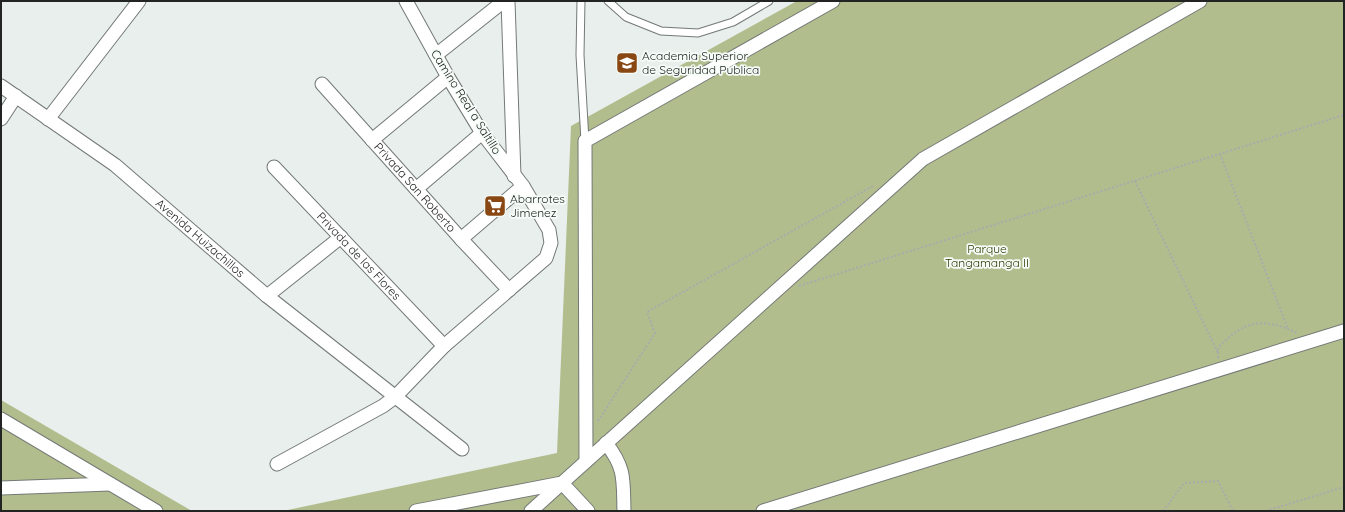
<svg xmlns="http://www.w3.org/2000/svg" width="1345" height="512" font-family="Quicksand,sans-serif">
	<rect width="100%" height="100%" fill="#e9efec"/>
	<path fill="#b2bd8e" d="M 797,1 L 1344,1 L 1344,511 L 283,511 L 557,453 L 571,126 Z
		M 1,400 L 192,511 L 1,511 Z"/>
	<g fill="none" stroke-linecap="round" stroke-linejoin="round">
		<g stroke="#737976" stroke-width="9">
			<path id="service" d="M 581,1 L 580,55 L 585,141
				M 608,1 L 626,17 L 661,31 L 698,33 L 733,22 L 769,1"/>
		</g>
		<g stroke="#737976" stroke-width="15">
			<g id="minor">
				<path d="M 508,1 L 514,176"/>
				<path d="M 436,55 L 504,1"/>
				<path id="s1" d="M 322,84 L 461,239 L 509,290"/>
				<path id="s2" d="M 1,86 L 115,165 L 267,296 L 462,449"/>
				<path d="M 1,119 L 16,96"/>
				<path d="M 48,119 L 139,1"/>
				<path d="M 372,140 L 448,77"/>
				<path id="s3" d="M 274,167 L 444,346"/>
				<path d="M 416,189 L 482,133"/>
				<path d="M 461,239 L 523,186"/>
				<path d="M 267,296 L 341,237"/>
				<path d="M 1,419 L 156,511"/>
				<path d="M 606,443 C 626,469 623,480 624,511"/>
				<path d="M 586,461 L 585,141 L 833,1"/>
				<path d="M 277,464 L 383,406 L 395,397 L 444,346 L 546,258 L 551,243 L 549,230 L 523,186 L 482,133 L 448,77 L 406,1"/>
				<path d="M 1,488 L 110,484"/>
				<path d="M 416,511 L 562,483 L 923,159 L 1200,1"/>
				<path d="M 531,511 L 562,483 L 588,511"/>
				<path d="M 763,511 L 1344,331"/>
			</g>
		</g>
		<path stroke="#a7aca9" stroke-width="2" stroke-dasharray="2 2" stroke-linecap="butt" d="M 1220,154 L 1288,329
			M 1135,181 L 1218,353
			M 799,286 L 1344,115
			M 1218,358 L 1218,348 C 1244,320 1263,317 1297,333
			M 598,421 L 655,333 L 647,312 L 873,186
			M 1163,511 L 1184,483 L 1218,481 L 1233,511
			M 1266,511 L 1344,487"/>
		<use href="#service" stroke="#fff" stroke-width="7"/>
		<use href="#minor" stroke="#fff" stroke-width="13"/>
	</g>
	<defs>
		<g id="university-square" transform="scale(1.15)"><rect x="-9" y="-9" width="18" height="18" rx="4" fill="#884713" stroke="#f6fdf9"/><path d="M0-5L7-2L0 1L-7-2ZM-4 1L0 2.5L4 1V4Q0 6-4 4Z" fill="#fff"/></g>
		<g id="supermarket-square" transform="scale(1.15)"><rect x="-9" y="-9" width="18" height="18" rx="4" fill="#884713" stroke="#f6fdf9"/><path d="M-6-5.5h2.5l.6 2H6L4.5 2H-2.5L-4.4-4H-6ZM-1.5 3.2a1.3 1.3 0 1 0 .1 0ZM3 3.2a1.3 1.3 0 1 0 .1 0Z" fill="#fff"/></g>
	</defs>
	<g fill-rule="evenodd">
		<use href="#university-square" x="627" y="63"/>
		<use href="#supermarket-square" x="495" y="206"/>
	</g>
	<g text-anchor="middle" stroke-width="3.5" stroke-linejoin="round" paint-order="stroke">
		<g font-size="12" fill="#212422" stroke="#f6fdf9" text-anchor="start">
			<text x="642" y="60">Academia Superior<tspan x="642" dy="14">de Seguridad Publica</tspan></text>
			<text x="510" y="203">Abarrotes<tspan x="510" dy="14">Jimenez</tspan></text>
		</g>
		<g font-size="12" fill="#212422" stroke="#f6fdf9">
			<text transform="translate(466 102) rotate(58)" y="4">Camino Real a Saltillo</text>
			<text dy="4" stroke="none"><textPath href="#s1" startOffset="139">Privada San Roberto</textPath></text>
			<text dy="4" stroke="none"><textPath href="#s2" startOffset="251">Avenida Huizachillos</textPath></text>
			<text dy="4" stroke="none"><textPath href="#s3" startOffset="123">Privada de las Flores</textPath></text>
		</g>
		<g font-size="12" fill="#303901" stroke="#f6fdf9">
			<text x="987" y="253">Parque<tspan x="987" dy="14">Tangamanga II</tspan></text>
		</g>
	</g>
	<rect width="1345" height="512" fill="none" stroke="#212422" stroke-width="4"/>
</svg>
